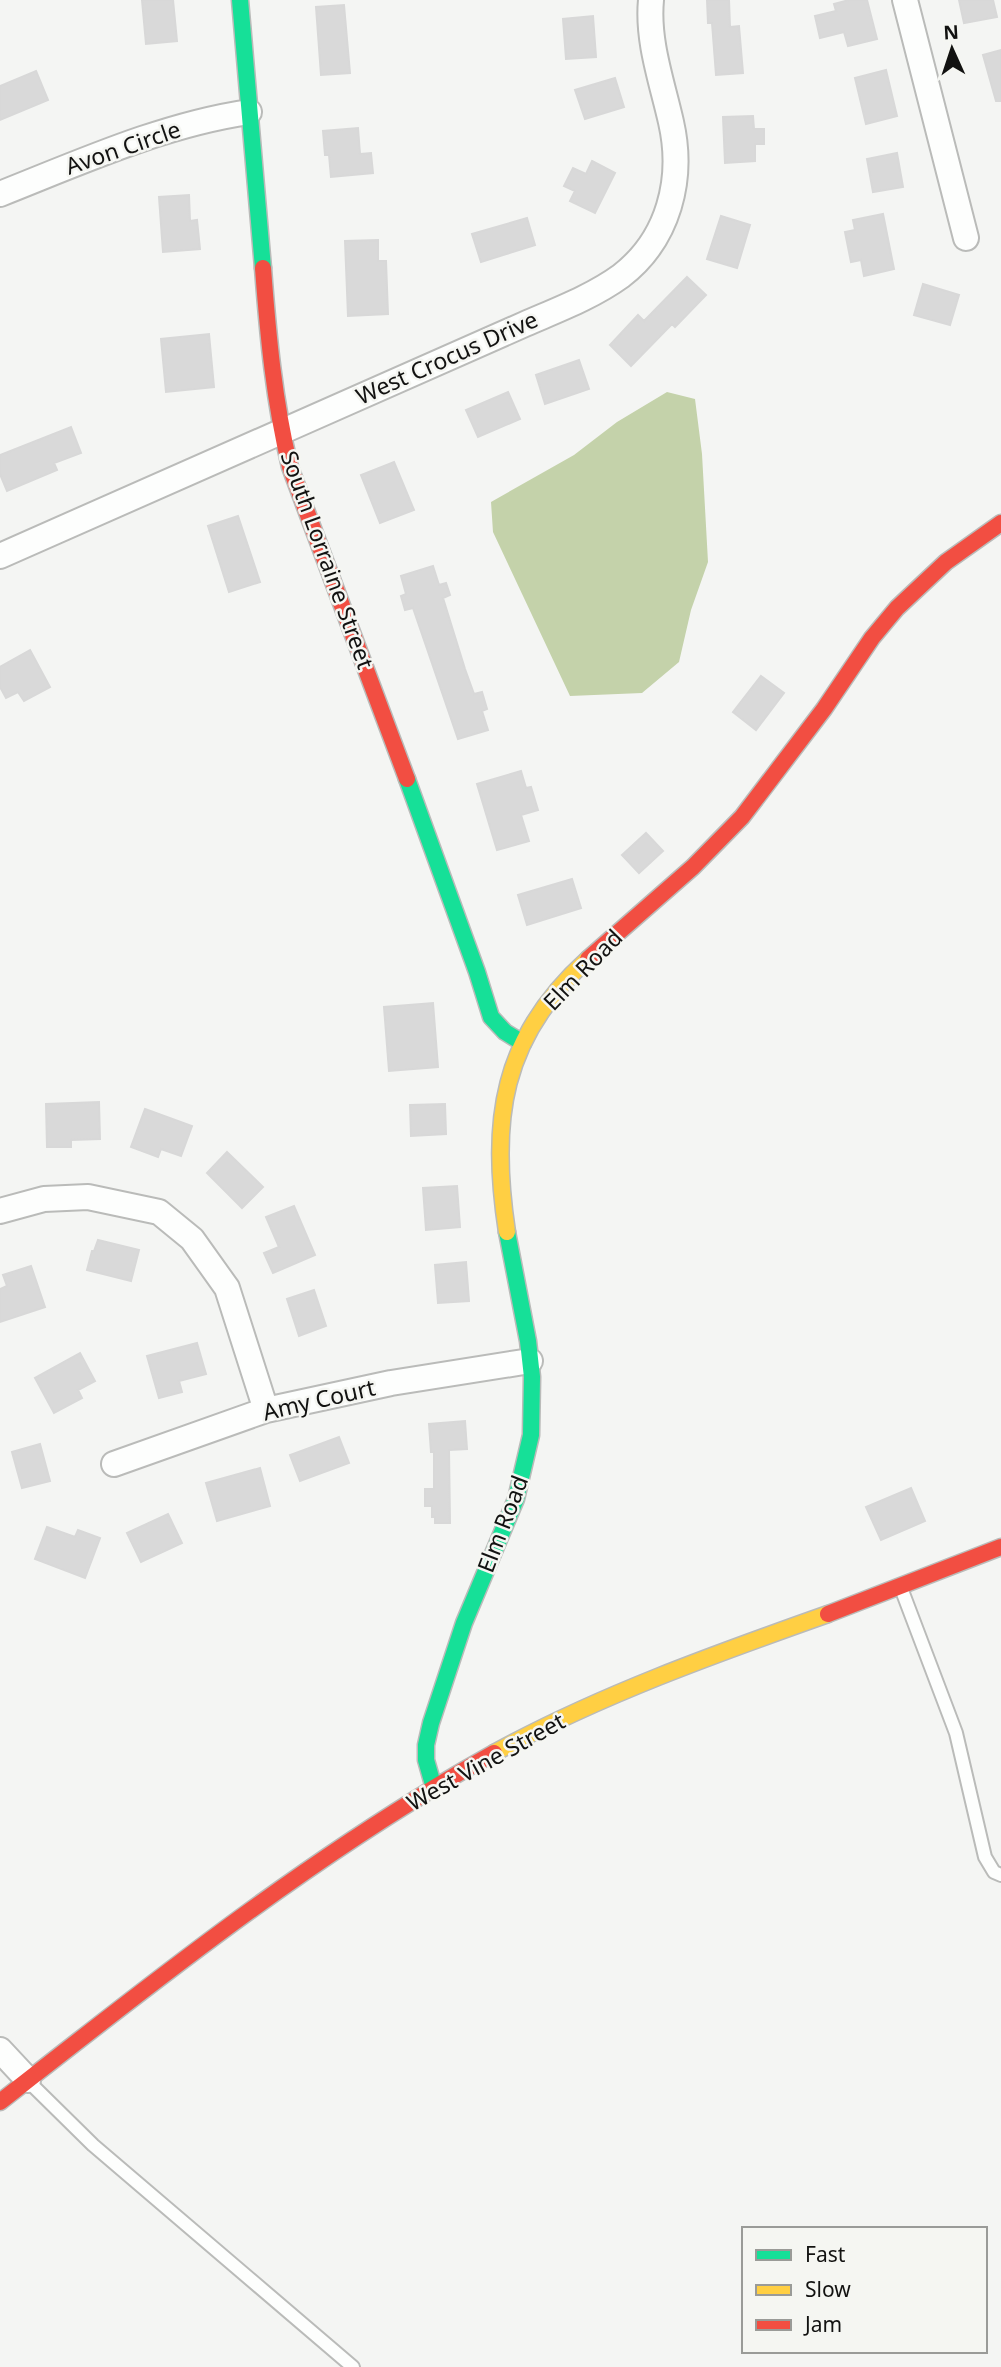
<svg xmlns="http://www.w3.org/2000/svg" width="1001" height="2367" font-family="'Noto Sans',sans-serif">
	<rect width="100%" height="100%" fill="#f4f5f3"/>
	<path fill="#c4d2aa" d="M 667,392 L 695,399 L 702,454 L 708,562 L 691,610 L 679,662 L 642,693 L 570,696 L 493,532 L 491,502 L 574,455 L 617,422 Z"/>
	<path fill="#d9d9d9" stroke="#d8d8d8" stroke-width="2" d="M 142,0 L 173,0 L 177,41 L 146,44 Z
		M 707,0 L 729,0 L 730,27 L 739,26 L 743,73 L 716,75 L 712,23 L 708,23 Z
		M 849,0 L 867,0 L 877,39 L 848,46 L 844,32 L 820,38 L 815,16 L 836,11 L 834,4 Z
		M 959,0 L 993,0 L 997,17 L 964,23 Z
		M 344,5 L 350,73 L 321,75 L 316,7 Z
		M 593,16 L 596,57 L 566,59 L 563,19 Z
		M 1001,50 L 1001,101 L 996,101 L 983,55 Z
		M 886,70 L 897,116 L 866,124 L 855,78 Z
		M 36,71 L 48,100 L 0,120 L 0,86 Z
		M 615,78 L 624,107 L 585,119 L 575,90 Z
		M 753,116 L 754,129 L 764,129 L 764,144 L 755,144 L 755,161 L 725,163 L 723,117 Z
		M 358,128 L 360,154 L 371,153 L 373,173 L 331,177 L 329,155 L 325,155 L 323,131 Z
		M 897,153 L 903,187 L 873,192 L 867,159 Z
		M 592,161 L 615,173 L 595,213 L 570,201 L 575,191 L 564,186 L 573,168 L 586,174 Z
		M 189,195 L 190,221 L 197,220 L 200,249 L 163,252 L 159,197 Z
		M 883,214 L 894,269 L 864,276 L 861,260 L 851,262 L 845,232 L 855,230 L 853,220 Z
		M 721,216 L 750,225 L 737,268 L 707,259 Z
		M 527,218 L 535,245 L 481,262 L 472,234 Z
		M 378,240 L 378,261 L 386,261 L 388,314 L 348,316 L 345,241 Z
		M 687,277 L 706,295 L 675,327 L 672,324 L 631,366 L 610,345 L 638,315 L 644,321 Z
		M 923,284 L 959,295 L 950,325 L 914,315 Z
		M 209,334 L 214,387 L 166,392 L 161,339 Z
		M 579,360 L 589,389 L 545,404 L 536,375 Z
		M 508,392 L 520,419 L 478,437 L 466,410 Z
		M 71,427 L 81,453 L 54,463 L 57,470 L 7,491 L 0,474 L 0,455 Z
		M 394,462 L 414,510 L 380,523 L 361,475 Z
		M 238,516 L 260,582 L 229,592 L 208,526 Z
		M 433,566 L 439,585 L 446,583 L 450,595 L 443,598 L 465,669 L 474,694 L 482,692 L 487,709 L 482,711 L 488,730 L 458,739 L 413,608 L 405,610 L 401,596 L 406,594 L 401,576 Z
		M 30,650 L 50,687 L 24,701 L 18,692 L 6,698 L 0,687 L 0,667 Z
		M 761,676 L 784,693 L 756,730 L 733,712 Z
		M 521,771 L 526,788 L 531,787 L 538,810 L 521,815 L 529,841 L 497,850 L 477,784 Z
		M 646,833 L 663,851 L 639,873 L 622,855 Z
		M 572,879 L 581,908 L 527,925 L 518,895 Z
		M 433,1003 L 438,1067 L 389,1071 L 384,1007 Z
		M 99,1102 L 100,1139 L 71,1140 L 71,1147 L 47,1147 L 46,1104 Z
		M 445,1104 L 446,1134 L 411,1136 L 410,1105 Z
		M 145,1109 L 192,1126 L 181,1156 L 161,1149 L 158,1157 L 131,1147 Z
		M 227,1152 L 263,1187 L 242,1208 L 207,1173 Z
		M 457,1186 L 460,1227 L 426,1230 L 423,1188 Z
		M 294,1206 L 315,1255 L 273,1273 L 264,1253 L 279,1247 L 266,1217 Z
		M 98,1240 L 139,1250 L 131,1281 L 87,1270 L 92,1251 L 94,1251 Z
		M 466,1262 L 469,1301 L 438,1303 L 435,1265 Z
		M 31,1266 L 45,1307 L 0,1322 L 0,1289 L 7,1286 L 3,1275 Z
		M 314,1290 L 326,1326 L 299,1336 L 287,1299 Z
		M 197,1343 L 206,1374 L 179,1381 L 182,1392 L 159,1398 L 147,1356 Z
		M 80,1353 L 95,1381 L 78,1390 L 82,1398 L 54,1413 L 35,1378 Z
		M 465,1421 L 467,1449 L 449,1450 L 450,1523 L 435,1523 L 435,1517 L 432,1517 L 432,1506 L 425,1506 L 425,1489 L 434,1489 L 434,1452 L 431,1452 L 429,1424 Z
		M 339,1437 L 349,1463 L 300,1481 L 290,1455 Z
		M 40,1444 L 50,1481 L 22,1488 L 12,1452 Z
		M 260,1468 L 270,1506 L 217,1521 L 206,1483 Z
		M 911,1488 L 925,1521 L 881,1540 L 866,1507 Z
		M 168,1514 L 182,1543 L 141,1562 L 127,1533 Z
		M 47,1527 L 75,1537 L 78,1530 L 100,1538 L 85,1578 L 35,1559 Z"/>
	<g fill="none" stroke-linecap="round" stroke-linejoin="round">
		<g stroke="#babbb9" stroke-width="16">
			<path id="lane" d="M 901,1588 L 956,1733 L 985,1857 L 994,1872 L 1001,1875
				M 28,2081 L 93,2145 L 353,2367"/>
		</g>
		<g stroke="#babbb9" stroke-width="28">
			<path id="street" d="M 905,0 L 966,238
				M 0,194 C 81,162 162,125 249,112
				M 0,556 L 525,324 C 557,310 592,297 621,276 C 669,239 684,179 671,122 C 662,82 647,41 651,0
				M 0,1211 L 44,1199 L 88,1197 L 159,1212 L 192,1239 L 227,1288 L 266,1410
				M 114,1464 L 266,1410 L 391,1383 L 530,1361
				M 0,2050 L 28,2080"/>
		</g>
		<g stroke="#babbb9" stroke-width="19">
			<path id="fast" d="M 240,0 L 263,268
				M 407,779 L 477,972 L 491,1017 L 505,1032 L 523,1043
				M 434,1788 L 426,1760 L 426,1745 L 431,1723 L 464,1623 L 516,1499 L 531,1435 L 532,1377 L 528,1341 L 507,1232"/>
		</g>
		<g stroke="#babbb9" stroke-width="19">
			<path id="slow" d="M 507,1232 C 490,1121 501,1037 588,959
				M 494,1753 C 600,1695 715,1654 828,1614"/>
		</g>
		<g stroke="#babbb9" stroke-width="19">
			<path id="jam" d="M 263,268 C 268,335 274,401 290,467 L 407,779
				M 588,959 L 693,867 L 742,817 L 824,709 L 872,638 L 897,608 L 946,562 L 1001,523
				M 828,1614 L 1001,1547
				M 0,2102 C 158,1978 318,1851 494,1753"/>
		</g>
		<use href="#lane" stroke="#fdfefd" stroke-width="12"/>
		<use href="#street" stroke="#fdfefd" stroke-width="24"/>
		<use href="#fast" stroke="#16e098" stroke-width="16"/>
		<use href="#slow" stroke="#ffcf43" stroke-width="16"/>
		<use href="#jam" stroke="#f24e42" stroke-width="16"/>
	</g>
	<g text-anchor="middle" stroke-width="5" stroke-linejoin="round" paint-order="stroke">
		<g font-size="23" fill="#121211" stroke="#f5f6f2">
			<text transform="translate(123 148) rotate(-19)" y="8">Avon Circle</text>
			<text transform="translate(447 358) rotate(-24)" y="8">West Crocus Drive</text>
			<text transform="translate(327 560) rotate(70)" y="8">South Lorraine Street</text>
			<text transform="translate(583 970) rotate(-46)" y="8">Elm Road</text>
			<text transform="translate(319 1400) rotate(-13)" y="8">Amy Court</text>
			<text transform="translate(503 1524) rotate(-69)" y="8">Elm Road</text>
			<text transform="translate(486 1762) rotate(-29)" y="8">West Vine Street</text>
		</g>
	</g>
	<rect x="742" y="2227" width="245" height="126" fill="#f5f6f2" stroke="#9a9b98" stroke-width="2"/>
	<rect x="756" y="2250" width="35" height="10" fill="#16e098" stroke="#9a9b98" stroke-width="2"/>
	<text x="805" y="2262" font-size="21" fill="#121211">Fast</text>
	<rect x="756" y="2285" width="35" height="10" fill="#ffcf43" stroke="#9a9b98" stroke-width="2"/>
	<text x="805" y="2297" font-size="21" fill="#121211">Slow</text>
	<rect x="756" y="2320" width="35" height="10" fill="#f24e42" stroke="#9a9b98" stroke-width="2"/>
	<text x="805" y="2332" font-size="21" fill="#121211">Jam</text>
	<g transform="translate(952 49) rotate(357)" stroke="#f5f6f2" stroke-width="5" paint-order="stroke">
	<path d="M0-5L12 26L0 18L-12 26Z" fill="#121211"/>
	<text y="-10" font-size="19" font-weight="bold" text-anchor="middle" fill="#121211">N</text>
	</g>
</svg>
